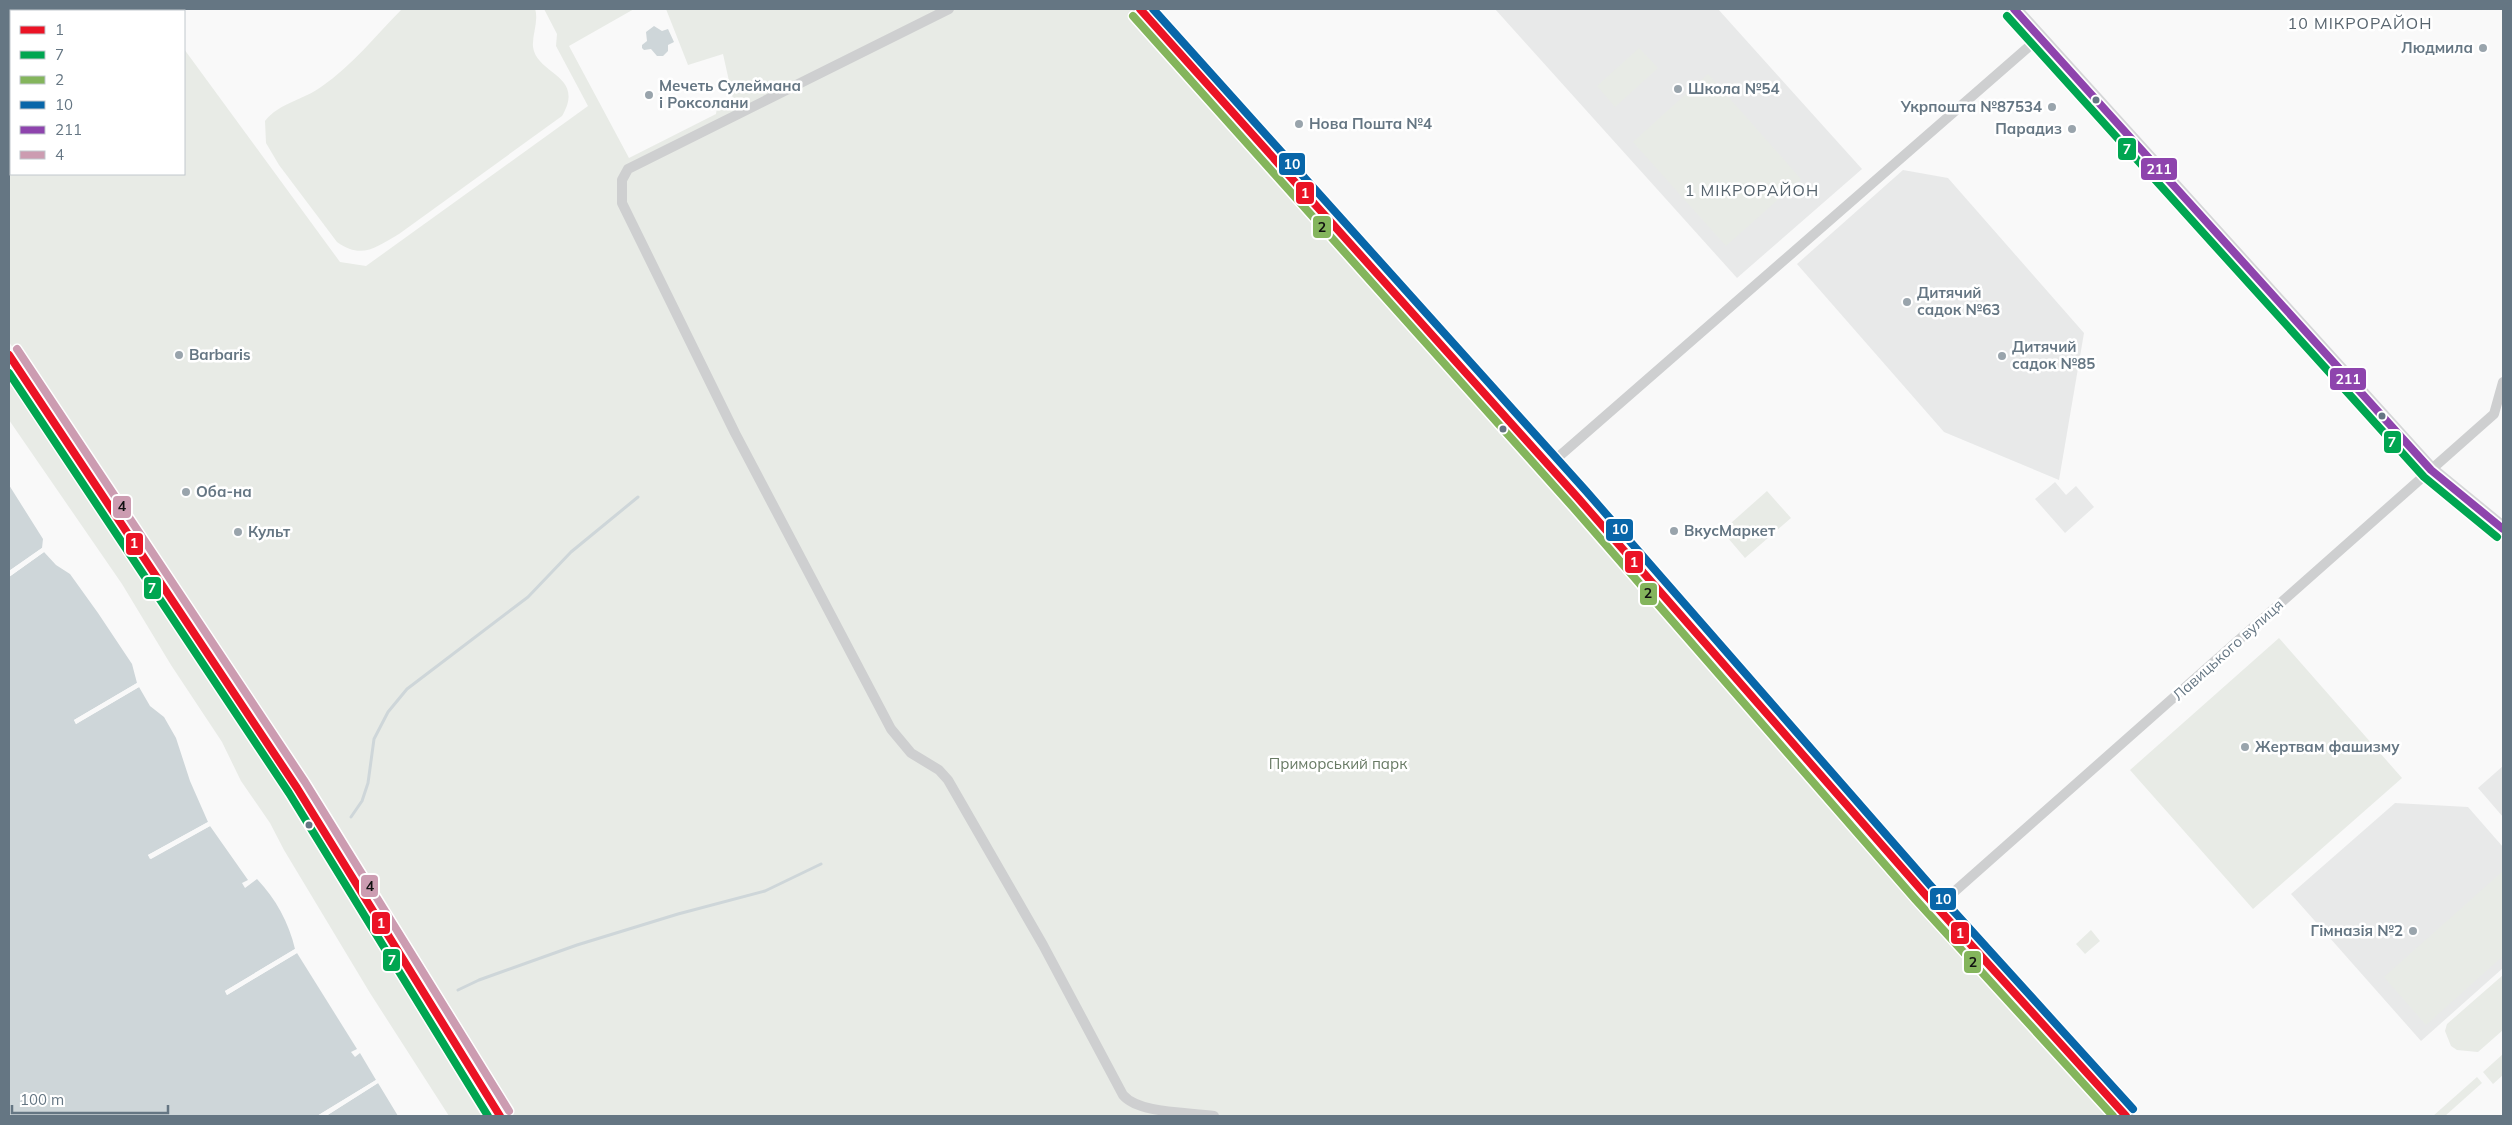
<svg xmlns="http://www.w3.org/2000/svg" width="2512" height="1125" font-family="Mulish,sans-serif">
	<rect width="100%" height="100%" fill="#f9f9f9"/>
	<path fill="#e8e9e9" d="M 1495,9 L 1718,9 L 1862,169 L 1737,278 Z
		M 1903,170 L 1948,178 L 2084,333 L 2059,480 L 1944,432 L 1797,264 Z
		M 2055,482 L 2066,495 L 2076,486 L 2094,507 L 2065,533 L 2035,499 Z
		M 2503,766 L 2503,817 L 2478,788 Z
		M 2395,803 L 2468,807 L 2503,847 L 2503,968 L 2421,1041 L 2291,894 Z"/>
	<path fill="#e8ebe6" d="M 9,9 L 154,9 L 156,11 L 11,11 L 11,174 L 184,174 L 184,49 L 340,262 L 366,266 L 588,106 L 556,46 L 557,34 L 544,9 L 634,9 L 569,46 L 629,158 L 716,114 L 717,107 L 733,99 L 723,54 L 688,65 L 666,9 L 1138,9 L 2117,1116 L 507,1116 L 367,887 L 188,606 L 9,342 Z
		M 402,9 L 535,9 C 539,21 532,34 533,47 C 537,75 586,75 562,116 L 399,234 C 376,247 362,260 337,242 L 279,165 L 266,143 L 265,121 C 279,103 303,100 321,87 C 353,65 375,36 402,9 Z
		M 1639,48 L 1658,68 L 1615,107 L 1597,86 Z
		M 1708,74 L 1801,179 L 1726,246 L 1633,142 Z
		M 9,366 L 179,615 L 355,892 L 493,1116 L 449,1116 L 370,993 L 284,850 L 270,823 L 241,781 L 222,742 L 171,665 L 122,584 L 9,420 Z
		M 1767,491 L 1791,518 L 1745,558 L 1722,531 Z
		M 2279,638 L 2402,778 L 2253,909 L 2130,770 Z
		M 2503,871 L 2503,956 L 2426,1025 L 2384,977 Z
		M 2091,930 L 2100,941 L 2085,954 L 2076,944 Z
		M 2503,975 L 2503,1030 L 2478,1052 L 2457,1050 L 2451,1046 L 2445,1031 L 2447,1024 Z
		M 2503,1054 L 2503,1075 L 2493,1084 L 2483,1072 Z
		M 2477,1077 L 2482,1083 L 2445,1116 L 2433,1116 Z"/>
	<path fill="#ced6d9" d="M 654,26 L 662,31 L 668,29 L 674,42 L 668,45 L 668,51 L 663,56 L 657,56 L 651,49 L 644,50 L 642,48 L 642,45 L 647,41 L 646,32 Z
		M 9,485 L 43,539 L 42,548 L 9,571 Z
		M 44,552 L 56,565 L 70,574 L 98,613 L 132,664 L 137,683 L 74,720 L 76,724 L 139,687 L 150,706 L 164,717 L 176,738 L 190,781 L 208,822 L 148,855 L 151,859 L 210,826 L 248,880 L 242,883 L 245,888 L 257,879 C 276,899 289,923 295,949 L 225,991 L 227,995 L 297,953 L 357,1049 L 351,1052 L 355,1057 L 360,1053 L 376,1080 L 317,1116 L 9,1116 L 9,577 Z
		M 378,1083 L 398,1116 L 326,1116 Z"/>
	<path fill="#f9f9f9" d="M 42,548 L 44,552 L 9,577 L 9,571 Z
		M 137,683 L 139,687 L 76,724 L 74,720 Z
		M 208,822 L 210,826 L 150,859 L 148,855 Z
		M 295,949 L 297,953 L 227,995 L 225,991 Z
		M 376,1080 L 378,1083 L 326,1116 L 317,1116 Z"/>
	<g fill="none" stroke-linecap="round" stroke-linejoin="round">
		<path stroke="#ced6d9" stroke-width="3" d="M 351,817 L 362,801 L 368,783 L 374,739 L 388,712 L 407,689 L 528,597 L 571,552 L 638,497
			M 458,990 L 479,980 L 577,945 L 678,914 L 765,891 L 821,864"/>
		<g stroke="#d5d6d7" stroke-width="15">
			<path id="major" d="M 1140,9 L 1364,261 L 1578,498 L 1923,892 L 2126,1116
				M 2014,9 L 2431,470 L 2503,529"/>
		</g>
		<path stroke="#cecfd0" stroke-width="10" d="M 949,9 L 628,169 L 622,180 L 622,203 L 735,433 L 891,729 L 911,753 L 939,770 L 948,780 L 1043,945 L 1123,1095 C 1139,1114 1189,1112 1214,1116
			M 9,355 L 297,788 L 500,1116
			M 1548,466 L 2040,37
			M 1937,907 L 2494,414 L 2503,382"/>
		<use href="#major" stroke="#e1e2e2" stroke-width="12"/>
		<g stroke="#fff" stroke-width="11">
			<path id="bus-1" d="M 1140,9 L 1578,498 L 1923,892 L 2126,1116
				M 9,355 L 297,788 L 500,1116"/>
		</g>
		<g stroke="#fff" stroke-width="11">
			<path id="bus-2" d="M 2007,16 L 2424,477 L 2497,537
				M 9,373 L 289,793 L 488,1116"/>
		</g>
		<g stroke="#fff" stroke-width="11">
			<path id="bus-3" d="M 1133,16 L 1571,505 L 1915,899 L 2113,1116"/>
		</g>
		<g stroke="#fff" stroke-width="11">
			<path id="bus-4" d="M 1153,9 L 1586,491 L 1930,885 L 2133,1109"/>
		</g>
		<g stroke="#fff" stroke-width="11">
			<path id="bus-5" d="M 2014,9 L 2431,470 L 2503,529"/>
		</g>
		<g stroke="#fff" stroke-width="11">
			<path id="bus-6" d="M 17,349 L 305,782 L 509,1111"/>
		</g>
		<use href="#bus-1" stroke="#eb1325" stroke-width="8"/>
		<use href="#bus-2" stroke="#00a651" stroke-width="8"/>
		<use href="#bus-3" stroke="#84b55c" stroke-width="8"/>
		<use href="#bus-4" stroke="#0866a9" stroke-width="8"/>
		<use href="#bus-5" stroke="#8e44ad" stroke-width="8"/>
		<use href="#bus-6" stroke="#cc9cb1" stroke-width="8"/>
	</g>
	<g fill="#99a4ac" stroke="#fff" stroke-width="2">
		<circle cx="2483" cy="48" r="5"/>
		<circle cx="1678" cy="89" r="5"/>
		<circle cx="649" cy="95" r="5"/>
		<circle cx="2052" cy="107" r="5"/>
		<circle cx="1299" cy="124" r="5"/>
		<circle cx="2072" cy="129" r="5"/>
		<circle cx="1907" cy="302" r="5"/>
		<circle cx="179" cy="355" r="5"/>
		<circle cx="2002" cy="356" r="5"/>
		<circle cx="186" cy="492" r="5"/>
		<circle cx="1674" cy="531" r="5"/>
		<circle cx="238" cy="532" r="5"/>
		<circle cx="2245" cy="747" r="5"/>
		<circle cx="2413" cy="931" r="5"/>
	</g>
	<g fill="#657683" stroke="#fff" stroke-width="2">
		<circle cx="2096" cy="100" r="4.5"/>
		<circle cx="2382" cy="416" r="4.5"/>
		<circle cx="1503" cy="429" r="4.5"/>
		<circle cx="309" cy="825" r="4.5"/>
	</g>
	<g text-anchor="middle" stroke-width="5" stroke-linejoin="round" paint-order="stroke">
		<g font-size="15" font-weight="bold" fill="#657683" stroke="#fff" text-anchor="start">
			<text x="2473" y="53" text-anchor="end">Людмила</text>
			<text x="659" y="91">Мечеть Сулеймана<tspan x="659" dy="17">і Роксолани</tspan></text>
			<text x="1688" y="94">Школа №54</text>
			<text x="2042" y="112" text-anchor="end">Укрпошта №87534</text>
			<text x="1309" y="129">Нова Пошта №4</text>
			<text x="2062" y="134" text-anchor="end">Парадиз</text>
			<text x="1917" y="298">Дитячий<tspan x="1917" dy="17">садок №63</tspan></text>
			<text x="2012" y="352">Дитячий<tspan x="2012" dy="17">садок №85</tspan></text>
			<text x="189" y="360">Barbaris</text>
			<text x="196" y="497">Оба-на</text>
			<text x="1684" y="536">ВкусМаркет</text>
			<text x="248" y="537">Культ</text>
			<text x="2255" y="752">Жертвам фашизму</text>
			<text x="2403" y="936" text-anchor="end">Гімназія №2</text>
		</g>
		<g font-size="15" fill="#657683" stroke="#fff">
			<text transform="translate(2228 650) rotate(-42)" y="5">Лавицького вулиця</text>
		</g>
		<g font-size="15" fill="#687a64" stroke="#fff">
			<text x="1338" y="769">Приморський парк</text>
		</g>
		<g font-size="16" letter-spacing="1" fill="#57646e" stroke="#fff">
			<text x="2360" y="29">10 МІКРОРАЙОН</text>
			<text x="1752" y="196">1 МІКРОРАЙОН</text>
		</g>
	</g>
	<g stroke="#fff" stroke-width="2">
		<rect x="2117" y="137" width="20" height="24" rx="5" fill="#00a651"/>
		<rect x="1278" y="152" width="28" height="24" rx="5" fill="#0866a9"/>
		<rect x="2140" y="157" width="38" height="24" rx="5" fill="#8e44ad"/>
		<rect x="1295" y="181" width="20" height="24" rx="5" fill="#eb1325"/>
		<rect x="1312" y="215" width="20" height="24" rx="5" fill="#84b55c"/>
		<rect x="2329" y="367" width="38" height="24" rx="5" fill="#8e44ad"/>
		<rect x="2383" y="430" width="19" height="24" rx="5" fill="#00a651"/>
		<rect x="112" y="495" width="20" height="24" rx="5" fill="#cc9cb1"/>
		<rect x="1605" y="518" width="29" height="24" rx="5" fill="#0866a9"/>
		<rect x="125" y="532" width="19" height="24" rx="5" fill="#eb1325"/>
		<rect x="1624" y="550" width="20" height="24" rx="5" fill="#eb1325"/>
		<rect x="143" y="576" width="19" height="24" rx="5" fill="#00a651"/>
		<rect x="1639" y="582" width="19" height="24" rx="5" fill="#84b55c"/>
		<rect x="360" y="874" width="19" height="24" rx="5" fill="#cc9cb1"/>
		<rect x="1929" y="887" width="28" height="24" rx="5" fill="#0866a9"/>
		<rect x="371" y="911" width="20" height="24" rx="5" fill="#eb1325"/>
		<rect x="1950" y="921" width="20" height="24" rx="5" fill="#eb1325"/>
		<rect x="382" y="948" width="19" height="24" rx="5" fill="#00a651"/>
		<rect x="1963" y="950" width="19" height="24" rx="5" fill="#84b55c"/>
	</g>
	<g font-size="14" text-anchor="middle" font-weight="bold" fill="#fff">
		<text x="2127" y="154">7</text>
		<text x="1292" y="169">10</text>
		<text x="2159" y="174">211</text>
		<text x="1305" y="198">1</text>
		<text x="2348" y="384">211</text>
		<text x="2392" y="447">7</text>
		<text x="1620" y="534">10</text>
		<text x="134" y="548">1</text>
		<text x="1634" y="567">1</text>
		<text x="152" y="593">7</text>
		<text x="1943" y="904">10</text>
		<text x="381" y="928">1</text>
		<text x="1960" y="938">1</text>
		<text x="392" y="965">7</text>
	</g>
	<g font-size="14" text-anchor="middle" font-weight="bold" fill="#111">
		<text x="1322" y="232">2</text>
		<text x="122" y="511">4</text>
		<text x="1648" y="598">2</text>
		<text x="370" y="891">4</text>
		<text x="1973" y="967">2</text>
	</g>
	<rect width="2512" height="1125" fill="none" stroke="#657683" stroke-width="20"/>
	<rect x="10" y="10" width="175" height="165" fill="#ffffff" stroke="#c1c8cd"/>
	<rect x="20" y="26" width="25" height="8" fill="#eb1325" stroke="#c1c8cd"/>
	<text x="55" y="35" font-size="15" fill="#657683">1</text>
	<rect x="20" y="51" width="25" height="8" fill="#00a651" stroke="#c1c8cd"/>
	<text x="55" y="60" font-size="15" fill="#657683">7</text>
	<rect x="20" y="76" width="25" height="8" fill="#84b55c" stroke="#c1c8cd"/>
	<text x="55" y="85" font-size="15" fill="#657683">2</text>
	<rect x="20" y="101" width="25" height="8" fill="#0866a9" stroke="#c1c8cd"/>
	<text x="55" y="110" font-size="15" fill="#657683">10</text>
	<rect x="20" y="126" width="25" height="8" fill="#8e44ad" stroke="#c1c8cd"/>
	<text x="55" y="135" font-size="15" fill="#657683">211</text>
	<rect x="20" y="151" width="25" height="8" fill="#cc9cb1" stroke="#c1c8cd"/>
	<text x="55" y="160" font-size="15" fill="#657683">4</text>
	<path d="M12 1105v8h156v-8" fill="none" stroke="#657683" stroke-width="2.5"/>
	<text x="20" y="1105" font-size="15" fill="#657683" stroke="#ffffff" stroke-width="4" paint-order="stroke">100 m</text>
</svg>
